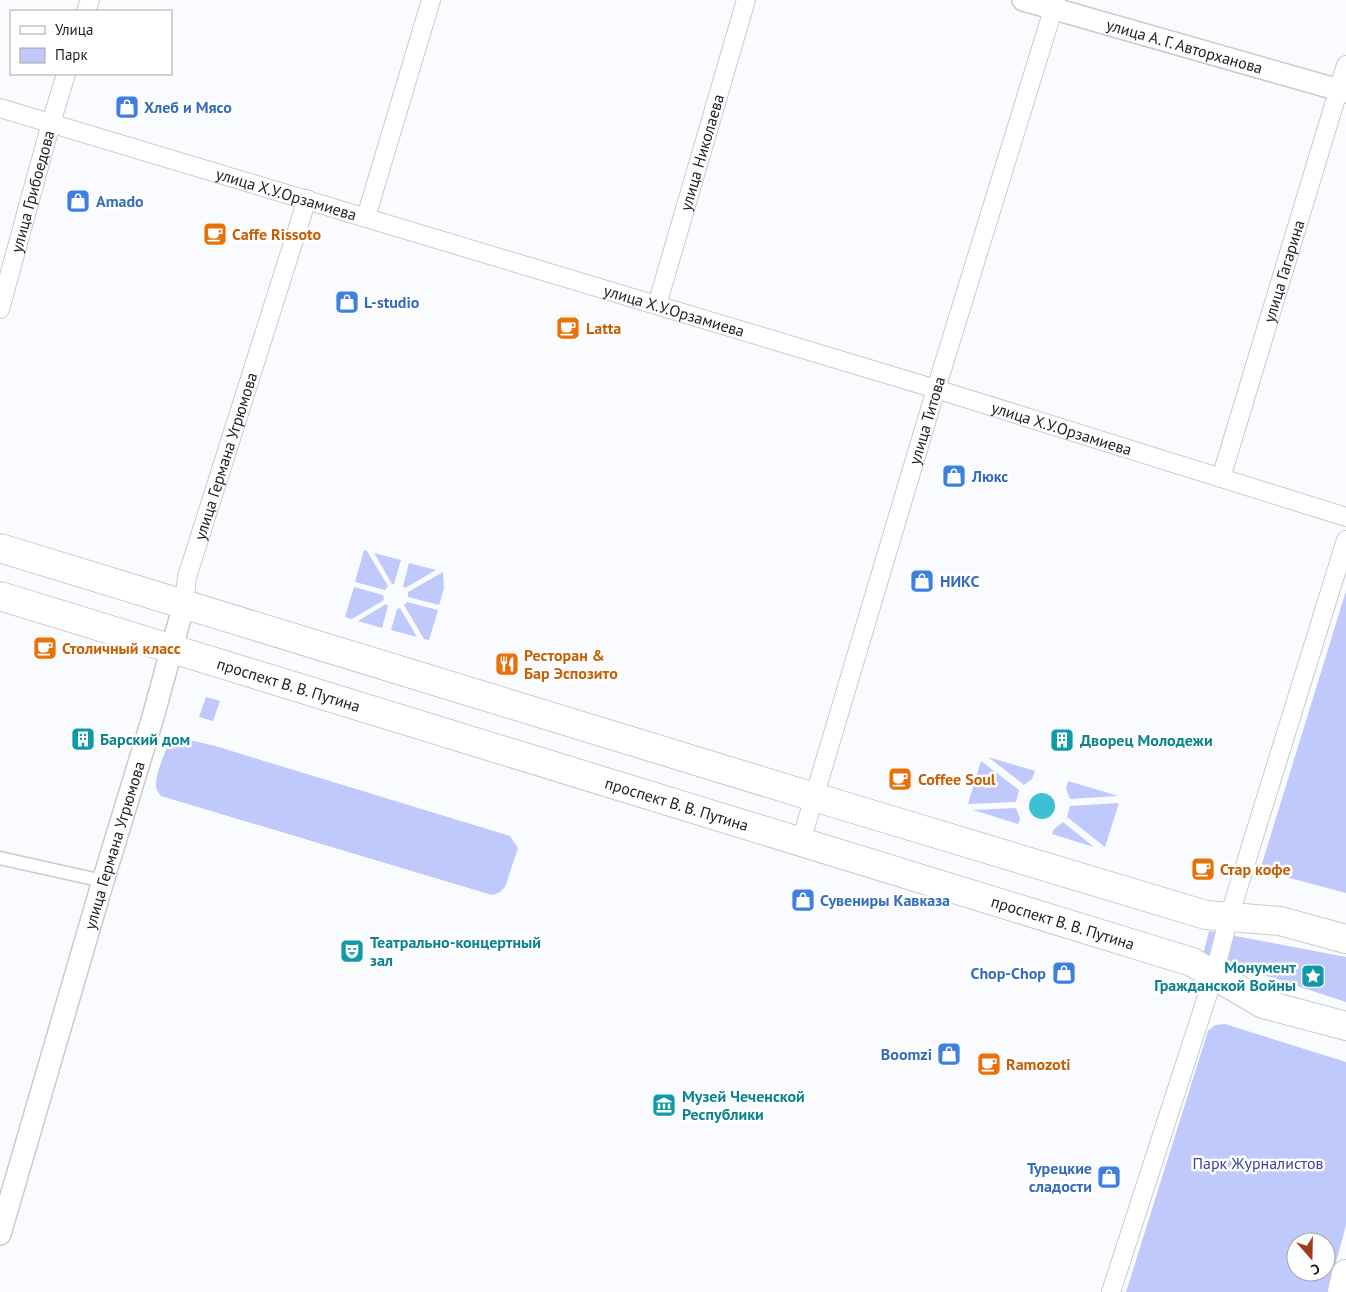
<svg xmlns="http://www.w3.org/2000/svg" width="1346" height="1292" font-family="'PT Sans',sans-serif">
	<rect width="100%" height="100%" fill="#fafbff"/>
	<path fill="#bfc9fb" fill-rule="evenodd" d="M 364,550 L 367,551 L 388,586 L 385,590 L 355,582 Z
		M 374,553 L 401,560 L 394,584 L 392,584 Z
		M 409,563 L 436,570 L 405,588 L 403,586 Z
		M 443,572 L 444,588 L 439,605 L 408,597 L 408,592 Z
		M 354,587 L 383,595 L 384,600 L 352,619 L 345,617 Z
		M 1346,591 L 1346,893 L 1260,870 Z
		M 407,602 L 438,610 L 429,640 L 424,639 L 404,605 Z
		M 386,604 L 388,606 L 382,628 L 358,621 Z
		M 400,608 L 417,637 L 391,630 L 397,609 Z
		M 206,697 L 220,701 L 213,721 L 199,717 Z
		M 173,736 L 215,746 L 510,836 L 518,848 L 505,887 L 500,892 L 492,895 L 161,796 C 158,792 156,790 156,785 C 155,776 167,744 173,736 Z
		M 988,757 L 1035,771 L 1032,779 L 1024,785 Z
		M 981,761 L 1019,790 L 1016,802 L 968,804 Z
		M 1068,781 L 1118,796 L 1070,799 L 1066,789 Z
		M 1119,803 L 1105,847 L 1067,817 L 1070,806 Z
		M 1016,808 L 1020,819 L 1018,824 L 973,810 Z
		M 1063,822 L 1094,847 L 1052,834 L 1054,829 Z
		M 1209,931 L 1346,957 L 1346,1002 L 1203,955 Z
		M 1225,1024 L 1346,1062 L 1346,1225 L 1328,1292 L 1126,1292 L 1208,1031 L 1215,1025 ZM 1296,1242 L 1326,1242 L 1326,1272 L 1296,1272 Z"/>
	<path fill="#3dc0d3" d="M1029 806a13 13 0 1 1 26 0a13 13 0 1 1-26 0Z"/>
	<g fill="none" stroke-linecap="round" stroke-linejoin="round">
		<g stroke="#c9cace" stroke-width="15">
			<path id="pedestrian" d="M 0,858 L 103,881"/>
		</g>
		<g stroke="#c9cace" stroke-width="20">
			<g id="minor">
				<path d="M 86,11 L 90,0"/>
				<path id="s1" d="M 0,108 L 936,389 L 1346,517"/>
				<path d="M 366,217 L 431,0"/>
				<path id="s2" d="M 657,305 L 746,0"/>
				<path id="s3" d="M 0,309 L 51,123 L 66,74"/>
				<path id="s4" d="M 1221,478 L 1346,65"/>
				<path id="s5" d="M 184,604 L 187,577 L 307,199"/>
				<path id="s6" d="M 801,841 L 936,389 L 1056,0"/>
				<path d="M 1111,1292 L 1214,975 L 1229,917 L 1346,540"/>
			</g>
		</g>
		<g stroke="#c9cace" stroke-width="24">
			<g id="tertiary">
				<path id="s7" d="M 1023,0 L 1346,92"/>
				<path id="s8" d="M 0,1234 L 103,881 L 153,717 L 184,604"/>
			</g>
		</g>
		<g stroke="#c9cace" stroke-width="30">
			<g id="primary">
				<path d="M 0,548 L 814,797 L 1206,915 L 1280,921 L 1346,939"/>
				<path id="s9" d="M 0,596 L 1192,962 L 1263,1004 L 1346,1026"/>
				<path d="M 1342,1292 L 1346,1274"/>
			</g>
		</g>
		<use href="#pedestrian" stroke="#fff" stroke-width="12"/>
		<use href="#minor" stroke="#fff" stroke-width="18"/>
		<use href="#tertiary" stroke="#fff" stroke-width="21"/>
		<use href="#primary" stroke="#fff" stroke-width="28"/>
	</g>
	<defs>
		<g id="shop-square" transform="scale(1.25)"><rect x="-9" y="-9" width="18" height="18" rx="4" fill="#3f7fe0" stroke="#fff"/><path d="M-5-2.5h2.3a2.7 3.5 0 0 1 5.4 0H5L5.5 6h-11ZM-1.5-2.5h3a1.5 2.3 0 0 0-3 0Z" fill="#fff"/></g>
		<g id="cafe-square" transform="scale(1.25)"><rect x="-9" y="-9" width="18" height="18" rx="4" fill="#e8710a" stroke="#fff"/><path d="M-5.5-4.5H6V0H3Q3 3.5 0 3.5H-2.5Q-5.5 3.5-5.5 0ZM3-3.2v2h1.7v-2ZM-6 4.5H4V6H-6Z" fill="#fff"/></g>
		<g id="restaurant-square" transform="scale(1.25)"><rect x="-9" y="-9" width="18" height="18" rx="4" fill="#e8710a" stroke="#fff"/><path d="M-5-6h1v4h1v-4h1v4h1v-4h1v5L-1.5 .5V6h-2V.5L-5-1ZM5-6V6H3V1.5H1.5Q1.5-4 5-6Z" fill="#fff"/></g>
		<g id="building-square" transform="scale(1.25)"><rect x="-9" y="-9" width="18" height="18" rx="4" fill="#0f9aa8" stroke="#fff"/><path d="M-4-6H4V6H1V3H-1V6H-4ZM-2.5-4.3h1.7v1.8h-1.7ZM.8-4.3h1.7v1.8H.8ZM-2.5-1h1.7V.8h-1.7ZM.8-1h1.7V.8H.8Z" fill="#fff"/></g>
		<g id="theatre-square" transform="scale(1.25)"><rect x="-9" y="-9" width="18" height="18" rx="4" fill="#0f9aa8" stroke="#fff"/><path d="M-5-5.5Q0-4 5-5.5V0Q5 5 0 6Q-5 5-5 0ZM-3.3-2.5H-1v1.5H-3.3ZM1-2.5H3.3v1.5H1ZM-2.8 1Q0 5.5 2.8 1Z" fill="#fff"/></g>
		<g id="sight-square" transform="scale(1.25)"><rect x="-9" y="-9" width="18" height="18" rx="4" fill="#0f9aa8" stroke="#fff"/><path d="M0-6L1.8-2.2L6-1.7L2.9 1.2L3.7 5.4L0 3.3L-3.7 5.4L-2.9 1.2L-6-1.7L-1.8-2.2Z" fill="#fff"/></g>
		<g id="museum-square" transform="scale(1.25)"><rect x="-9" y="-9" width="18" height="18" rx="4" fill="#0f9aa8" stroke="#fff"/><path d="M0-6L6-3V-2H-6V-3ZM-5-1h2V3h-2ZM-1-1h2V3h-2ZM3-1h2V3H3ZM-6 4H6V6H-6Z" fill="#fff"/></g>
	</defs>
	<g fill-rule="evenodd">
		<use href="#shop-square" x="127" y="107"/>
		<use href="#shop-square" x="78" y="201"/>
		<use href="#cafe-square" x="215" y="234"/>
		<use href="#shop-square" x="347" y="302"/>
		<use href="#cafe-square" x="568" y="328"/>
		<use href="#shop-square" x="954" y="476"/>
		<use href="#shop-square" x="922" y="581"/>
		<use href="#cafe-square" x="45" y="648"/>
		<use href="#restaurant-square" x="507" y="664"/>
		<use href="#building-square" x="83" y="739"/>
		<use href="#building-square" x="1062" y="740"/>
		<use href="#cafe-square" x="900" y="779"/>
		<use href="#cafe-square" x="1203" y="869"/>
		<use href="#shop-square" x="803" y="900"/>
		<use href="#theatre-square" x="352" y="951"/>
		<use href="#shop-square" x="1064" y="973"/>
		<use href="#sight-square" x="1313" y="976"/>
		<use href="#shop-square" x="949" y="1054"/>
		<use href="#cafe-square" x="989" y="1064"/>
		<use href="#museum-square" x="664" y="1105"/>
		<use href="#shop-square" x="1109" y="1177"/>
	</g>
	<g text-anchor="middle" stroke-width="5" stroke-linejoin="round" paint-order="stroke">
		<g font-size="16" fill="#1f1f21" stroke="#fff">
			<text dy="6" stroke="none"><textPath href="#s7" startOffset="168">улица А. Г. Авторханова</textPath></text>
			<text dy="6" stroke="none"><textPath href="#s2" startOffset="159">улица Николаева</textPath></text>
			<text dy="6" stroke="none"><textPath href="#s3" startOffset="122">улица Грибоедова</textPath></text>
			<text dy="6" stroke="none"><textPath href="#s1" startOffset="299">улица Х.У.Орзамиева</textPath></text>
			<text dy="6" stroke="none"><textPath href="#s4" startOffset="216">улица Гагарина</textPath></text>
			<text dy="6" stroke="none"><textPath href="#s1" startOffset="704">улица Х.У.Орзамиева</textPath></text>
			<text dy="6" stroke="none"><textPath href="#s6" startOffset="439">улица Титова</textPath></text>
			<text dy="6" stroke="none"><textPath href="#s1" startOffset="1109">улица Х.У.Орзамиева</textPath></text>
			<text dy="6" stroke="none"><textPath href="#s5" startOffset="154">улица Германа Угрюмова</textPath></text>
			<text dy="6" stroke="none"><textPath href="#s9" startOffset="302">проспект В. В. Путина</textPath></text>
			<text dy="6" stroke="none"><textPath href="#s9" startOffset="708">проспект В. В. Путина</textPath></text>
			<text dy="6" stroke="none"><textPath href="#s8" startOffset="405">улица Германа Угрюмова</textPath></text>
			<text dy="6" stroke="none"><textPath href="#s9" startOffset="1112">проспект В. В. Путина</textPath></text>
		</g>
		<g font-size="16" font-weight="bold" fill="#366cbe" stroke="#fff" text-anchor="start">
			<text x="144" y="113">Хлеб и Мясо</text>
			<text x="96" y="207">Amado</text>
			<text x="364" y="308">L-studio</text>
			<text x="972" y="482">Люкс</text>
			<text x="940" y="587">НИКС</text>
			<text x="820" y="906">Сувениры Кавказа</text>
			<text x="1046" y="979" text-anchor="end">Chop-Chop</text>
			<text x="932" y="1060" text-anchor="end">Boomzi</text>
			<text x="1092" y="1174" text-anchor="end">Турецкие<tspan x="1092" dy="18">сладости</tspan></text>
		</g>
		<g font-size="16" font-weight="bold" fill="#c56008" stroke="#fff" text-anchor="start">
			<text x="232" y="240">Caffe Rissoto</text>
			<text x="586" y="334">Latta</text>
			<text x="62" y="654">Столичный класс</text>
			<text x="524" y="661">Ресторан &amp;<tspan x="524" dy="18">Бар Эспозито</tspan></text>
			<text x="918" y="785">Coffee Soul</text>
			<text x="1220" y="875">Стар кофе</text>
			<text x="1006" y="1070">Ramozoti</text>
		</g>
		<g font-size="16" font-weight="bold" fill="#0d838f" stroke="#fff" text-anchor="start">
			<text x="100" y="745">Барский дом</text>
			<text x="1080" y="746">Дворец Молодежи</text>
			<text x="370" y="948">Театрально-концертный<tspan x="370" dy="18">зал</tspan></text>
			<text x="1296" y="973" text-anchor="end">Монумент<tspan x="1296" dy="18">Гражданской Войны</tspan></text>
			<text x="682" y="1102">Музей Чеченской<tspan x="682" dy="18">Республики</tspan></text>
		</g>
		<g font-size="16" fill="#3d449d" stroke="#fff">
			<text x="1258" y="1169">Парк Журналистов</text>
		</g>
	</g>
	<rect x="10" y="10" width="162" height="65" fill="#ffffff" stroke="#a5a5a6"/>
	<rect x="20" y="26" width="25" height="8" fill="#ffffff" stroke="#a5a5a6"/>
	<text x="55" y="35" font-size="15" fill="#1f1f21">Улица</text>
	<rect x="20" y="48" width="25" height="15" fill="#bfc9fb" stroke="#a5a5a6"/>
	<text x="55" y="60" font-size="15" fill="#1f1f21">Парк</text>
	<g transform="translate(1311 1257) rotate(160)"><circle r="24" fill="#ffffff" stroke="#a5a5a6"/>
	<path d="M0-4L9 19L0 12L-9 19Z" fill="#a23a1c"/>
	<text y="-8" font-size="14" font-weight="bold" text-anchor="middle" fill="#1f1f21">С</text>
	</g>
</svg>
